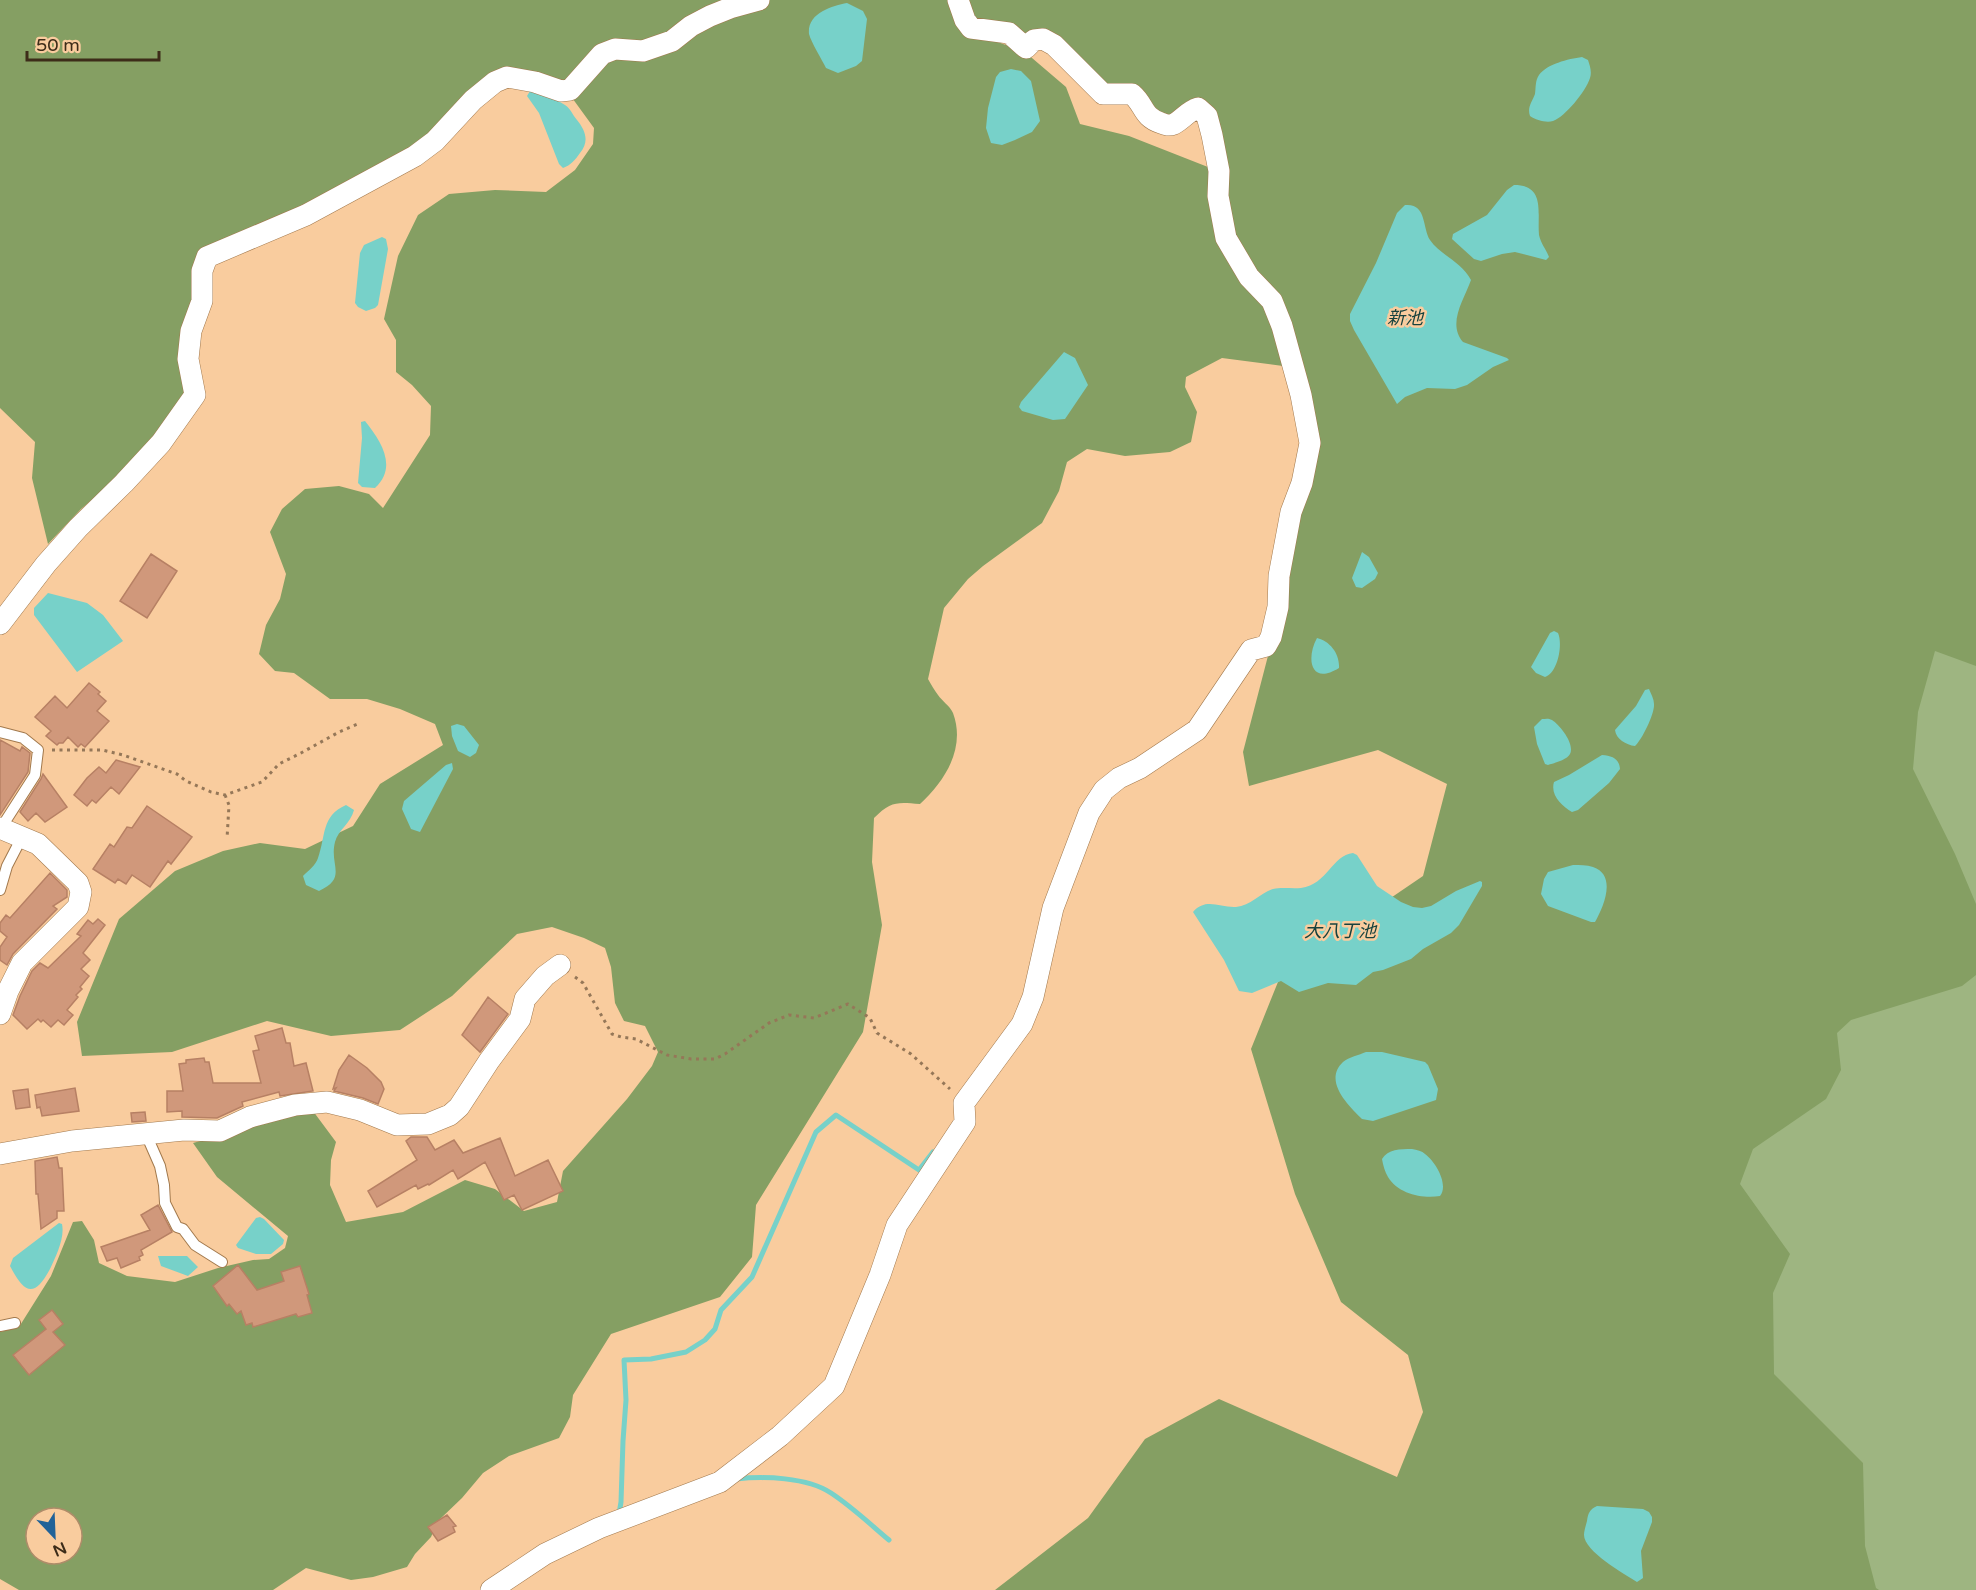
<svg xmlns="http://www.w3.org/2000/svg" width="1976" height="1590" font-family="'Varela Round','Noto Sans JP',sans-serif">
	<rect width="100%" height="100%" fill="#f9cc9e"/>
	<path fill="#9eb581" d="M 1976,278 L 1976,1590 L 1801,1590 L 1719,1176 Z"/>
	<path fill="#859f63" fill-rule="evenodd" d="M 0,0 L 744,0 L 560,85 L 503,73 L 430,134 L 405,150 L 301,207 L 205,250 L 186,400 L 118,478 L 81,509 L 48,544 L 32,478 L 35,442 L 0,408 Z
		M 769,0 L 955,0 L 968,31 L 1025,52 L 1066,87 L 1080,124 L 1129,136 L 1213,169 L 1211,191 L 1266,304 L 1283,366 L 1222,358 L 1186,377 L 1185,387 L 1197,412 L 1191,442 L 1170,452 L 1125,456 L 1087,449 L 1067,462 L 1059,491 L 1042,523 L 983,566 L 968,579 L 944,608 L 928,679 C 931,684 934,690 938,695 C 942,701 950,706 953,713 C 966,748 945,781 920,804 C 897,802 891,801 874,818 L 872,862 L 882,925 L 863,1032 L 756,1205 L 752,1257 L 720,1297 L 611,1334 L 573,1395 L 570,1417 L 559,1438 L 509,1456 L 483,1473 L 462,1498 L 438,1521 L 431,1537 L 415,1554 L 407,1567 L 373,1577 L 351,1580 L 306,1568 L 273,1590 L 19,1590 L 0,1579 L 0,1332 L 19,1327 L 51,1276 L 73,1222 L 82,1221 L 94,1240 L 99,1263 L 127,1276 L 175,1282 L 218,1268 L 253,1260 L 269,1259 L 285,1248 L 288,1236 L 217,1177 L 193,1143 L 313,1111 L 336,1142 L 331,1160 L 330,1185 L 346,1222 L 403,1212 L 465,1180 L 495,1189 L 524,1211 L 557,1202 L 563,1171 L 627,1099 L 652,1066 L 658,1052 L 645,1026 L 624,1021 L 615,1003 L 611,967 L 605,948 L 584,938 L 552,927 L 517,934 L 452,996 L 400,1030 L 331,1036 L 267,1021 L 172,1052 L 82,1056 L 77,1022 L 119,919 L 175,871 L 223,851 L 260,843 L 305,849 L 353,826 L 380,784 L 443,745 L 435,724 L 400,709 L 367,699 L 330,699 L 294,673 L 275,671 L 259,654 L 266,625 L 280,599 L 286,574 L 270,532 L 282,509 L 305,489 L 339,486 L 369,494 L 383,508 L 430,435 L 431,406 L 412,385 L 396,372 L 396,340 L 384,319 L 398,256 L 418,215 L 449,194 L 495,190 L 546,192 L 575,170 L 593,144 L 594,128 L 570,95 L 606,58 L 690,32 L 756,7 ZM 36,1518 L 72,1518 L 72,1554 L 36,1554 Z
		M 962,0 L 1976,0 L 1976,666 L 1935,651 L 1918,712 L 1913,769 L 1955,854 L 1976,904 L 1976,975 L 1962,986 L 1851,1020 L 1837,1033 L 1841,1070 L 1826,1099 L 1753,1149 L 1740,1184 L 1790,1254 L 1773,1293 L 1774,1374 L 1863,1463 L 1865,1546 L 1876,1588 L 1879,1590 L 995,1590 L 1088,1518 L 1145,1439 L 1219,1399 L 1397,1477 L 1423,1412 L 1408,1355 L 1341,1302 L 1295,1194 L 1251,1049 L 1282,972 L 1423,876 L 1447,784 L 1378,750 L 1249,786 L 1243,752 L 1269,652 L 1276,636 L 1306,395 L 1239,253 L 1209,112 L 1177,119 L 1104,90 L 1028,39 L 973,23 Z"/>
	<path fill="#77d1c9" d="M 847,3 L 863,11 L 867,19 L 862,61 L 856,66 L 838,73 L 826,68 C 822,60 811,42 809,34 C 807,13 832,6 847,3 Z
		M 1582,57 L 1588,60 C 1590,66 1592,72 1590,78 C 1586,91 1565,117 1553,121 C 1546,123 1536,120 1530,116 C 1527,107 1532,102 1535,94 C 1536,87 1535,81 1539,75 C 1547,64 1568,59 1582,57 Z
		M 1011,69 L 1021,71 L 1031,81 L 1040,121 L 1032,132 L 1015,140 L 1002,145 L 991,143 L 986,128 L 988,108 L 996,77 L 1000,72 Z
		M 530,91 C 543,94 554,98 565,105 C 571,109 572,114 577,120 C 585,130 590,141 580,153 C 575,160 571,165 563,168 L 559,164 L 539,113 L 527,96 Z
		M 1514,185 C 1546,185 1537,213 1539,235 C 1541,244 1546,249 1549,257 L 1546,260 L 1515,252 L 1502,254 L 1481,261 L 1474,259 L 1452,239 L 1453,234 L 1487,215 L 1507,190 Z
		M 1405,205 C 1427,203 1422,227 1430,240 C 1440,255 1462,262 1471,280 C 1464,300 1447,323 1463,342 L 1507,358 L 1509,360 L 1493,367 L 1467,385 L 1455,389 L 1427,388 L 1405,397 L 1397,404 L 1354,330 L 1350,321 L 1350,314 L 1376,263 L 1397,213 Z
		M 382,237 L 386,239 L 388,249 L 378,305 L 375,308 L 366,311 L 358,307 L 355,303 L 360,253 L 364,245 Z
		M 1064,352 L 1075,358 L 1088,385 L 1065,419 L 1053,420 L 1022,411 L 1019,407 L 1021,402 Z
		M 365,421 C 381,441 398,467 375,488 L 362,487 L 358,483 L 362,438 L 361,422 Z
		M 1362,552 L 1369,557 L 1378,573 L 1375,579 L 1362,588 L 1356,587 L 1352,578 Z
		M 48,593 L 87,603 L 103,615 L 123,641 L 77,672 L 34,615 L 34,608 Z
		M 1554,631 L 1558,633 C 1563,644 1558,673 1545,677 L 1536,673 L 1531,667 L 1550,633 Z
		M 1317,638 C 1330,641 1340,654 1339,668 C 1310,686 1306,658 1317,638 Z
		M 1649,689 C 1651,694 1654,699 1654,704 C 1655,713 1642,740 1635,746 C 1626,745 1616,739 1615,730 L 1636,706 L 1645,690 Z
		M 1542,719 C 1546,719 1548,718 1552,720 C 1560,725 1575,744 1570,754 C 1567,760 1554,763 1548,765 L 1545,764 L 1537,744 L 1534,727 Z
		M 457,724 L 464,726 L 479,745 L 476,753 L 470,757 L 458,751 L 452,736 L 451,726 Z
		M 1602,755 C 1612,756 1619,758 1620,769 L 1609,783 L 1578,810 L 1572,812 C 1562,806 1550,795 1554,782 L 1569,775 Z
		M 452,763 L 453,769 L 420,832 L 411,829 L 402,809 L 404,801 L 446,765 Z
		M 346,805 L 354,810 C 351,823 338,830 335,842 C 329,865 348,878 319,891 L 306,885 L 303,876 C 308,871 316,865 318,858 C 326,836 321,816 346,805 Z
		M 1353,853 L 1357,855 L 1377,886 L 1401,902 L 1413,907 L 1422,908 L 1431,906 L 1456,891 L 1480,881 L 1482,882 L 1482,886 L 1459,925 L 1451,933 L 1423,949 L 1411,959 L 1383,970 L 1373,972 L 1356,985 L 1328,983 L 1299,992 L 1281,981 L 1252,993 L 1239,991 L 1224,960 L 1193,912 C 1206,897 1220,908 1236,907 C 1251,906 1260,893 1273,889 C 1282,887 1292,889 1301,888 C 1328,884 1332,855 1353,853 Z
		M 1573,865 C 1579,865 1587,865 1593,867 C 1617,875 1604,906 1595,922 L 1591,922 L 1548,906 L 1541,894 L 1544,879 L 1548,872 Z
		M 1366,1052 L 1382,1052 L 1425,1062 L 1428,1065 L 1438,1089 L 1436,1100 L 1373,1121 L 1362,1119 C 1348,1105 1323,1081 1343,1062 C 1349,1057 1359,1055 1366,1052 Z
		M 1412,1149 C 1417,1150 1422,1151 1425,1154 C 1436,1162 1449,1185 1440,1196 C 1423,1199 1398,1194 1388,1177 C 1385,1172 1383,1165 1382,1159 C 1388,1149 1400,1149 1412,1149 Z
		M 260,1217 L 264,1219 L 284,1240 L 283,1244 L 271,1254 L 256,1254 L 238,1248 L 236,1245 L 256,1218 Z
		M 59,1223 L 62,1224 C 65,1238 56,1256 50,1269 C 34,1299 24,1293 10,1266 L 13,1258 Z
		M 158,1256 L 187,1256 L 198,1267 L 188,1276 L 161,1266 Z
		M 1597,1506 L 1643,1509 L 1649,1512 L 1652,1517 L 1652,1522 L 1641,1551 L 1643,1578 L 1637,1582 C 1624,1574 1584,1551 1584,1535 C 1584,1531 1586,1525 1587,1521 C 1588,1513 1590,1509 1597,1506 Z"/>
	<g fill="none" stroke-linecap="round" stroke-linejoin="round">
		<path stroke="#77d1c9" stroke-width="5" d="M 736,1479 C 764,1476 807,1477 831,1493 C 851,1506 870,1524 889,1540
			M 619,1514 L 621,1502 L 623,1441 L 626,1400 L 624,1360 L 651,1359 L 686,1352 L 705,1340 L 715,1329 L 721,1310 L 752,1277 L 816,1132 L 836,1115 L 919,1170 L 933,1152"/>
	</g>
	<path fill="#d0987b" stroke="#b78064" stroke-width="1.5" d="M 151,554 L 177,571 L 147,618 L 120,601 Z
		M 89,683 L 100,692 L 98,694 L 106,701 L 97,711 L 109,721 L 85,747 L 81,744 L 78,747 L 68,737 L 63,743 L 59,743 L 57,745 L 46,736 L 51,731 L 35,717 L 55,696 L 67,708 Z
		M 0,740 L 20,751 L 22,747 L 30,753 L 28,772 L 0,815 Z
		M 116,760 L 140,767 L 119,794 L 111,787 L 96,803 L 92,800 L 87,806 L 74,795 L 87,778 L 99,767 L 106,773 Z
		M 43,774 L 67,807 L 45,822 L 36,813 L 28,821 L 20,812 L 41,779 Z
		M 147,806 L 192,837 L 171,864 L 168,861 L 150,887 L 132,875 L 126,884 L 118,879 L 115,883 L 93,869 L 110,844 L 114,847 L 127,827 L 132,828 Z
		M 50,873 L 67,890 L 67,897 L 53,906 L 57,909 L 13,954 L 7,965 L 0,960 L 0,947 L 7,937 L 0,931 L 0,923 L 6,915 L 10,918 Z
		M 98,919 L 105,925 L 83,953 L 90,960 L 81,969 L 89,976 L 80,987 L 82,989 L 76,995 L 78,997 L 67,1010 L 73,1015 L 64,1025 L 58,1020 L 51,1027 L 43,1020 L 41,1022 L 38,1019 L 27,1029 L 13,1015 L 20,996 L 32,971 L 40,963 L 48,968 L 81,936 L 77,934 L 88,920 L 93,924 Z
		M 488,997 L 508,1014 L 480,1052 L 462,1035 Z
		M 282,1028 L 286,1043 L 290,1043 L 294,1066 L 306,1063 L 313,1091 L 280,1096 L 279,1092 L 242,1102 L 243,1106 L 217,1118 L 182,1117 L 182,1111 L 167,1112 L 167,1091 L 183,1091 L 179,1064 L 186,1063 L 186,1060 L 204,1058 L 205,1062 L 209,1062 L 213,1083 L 261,1083 L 253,1051 L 259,1050 L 255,1036 Z
		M 349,1055 L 367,1068 L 381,1082 L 384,1089 L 378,1104 L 363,1098 L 334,1091 L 336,1088 L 333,1089 L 339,1070 Z
		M 75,1088 L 79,1111 L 42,1116 L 40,1107 L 37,1108 L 35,1095 Z
		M 28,1089 L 30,1107 L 16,1109 L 13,1091 Z
		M 145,1112 L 146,1121 L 132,1122 L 131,1113 Z
		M 411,1137 L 427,1137 L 435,1150 L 454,1140 L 463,1153 L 500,1138 L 515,1176 L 548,1160 L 563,1191 L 522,1210 L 514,1195 L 504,1200 L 485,1162 L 458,1179 L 453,1170 L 429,1185 L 428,1184 L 418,1189 L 416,1185 L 377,1207 L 368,1191 L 417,1160 L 406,1141 Z
		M 57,1157 L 59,1168 L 62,1168 L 64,1211 L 57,1211 L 57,1218 L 41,1229 L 38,1194 L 36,1194 L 35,1161 Z
		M 158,1205 L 172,1232 L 141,1250 L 143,1255 L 139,1257 L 140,1260 L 121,1268 L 117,1258 L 107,1261 L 101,1247 L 150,1230 L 141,1215 Z
		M 238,1265 L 257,1290 L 284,1281 L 281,1272 L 300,1266 L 309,1294 L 307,1295 L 312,1313 L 298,1317 L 296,1314 L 253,1327 L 252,1323 L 246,1325 L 241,1311 L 237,1314 L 229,1304 L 227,1306 L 213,1286 Z
		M 52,1310 L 63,1324 L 53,1332 L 65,1345 L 29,1375 L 13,1355 L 46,1329 L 39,1320 Z
		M 447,1515 L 456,1526 L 453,1527 L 455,1532 L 438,1541 L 428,1527 Z"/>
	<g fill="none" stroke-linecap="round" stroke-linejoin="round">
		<g stroke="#a2794d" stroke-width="12">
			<path id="lane" d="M 0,732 L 23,738 L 38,750 L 35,775 L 1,828
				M 0,890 L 7,866 L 22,837
				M 146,1134 L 160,1166 L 164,1185 L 165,1203 L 177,1227 L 183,1229 L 195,1245 L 222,1262
				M 0,1326 L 15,1323"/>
		</g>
		<g stroke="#a2794d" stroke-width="22">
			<path id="street" d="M 0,624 L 46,564 L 78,528 L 124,483 L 161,443 L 195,395 L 188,359 L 191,331 L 202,301 L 202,271 L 207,257 L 306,215 L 415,156 L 435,141 L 473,100 L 495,82 L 507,77 L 535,82 L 561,91 L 570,90 L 602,54 L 615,49 L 643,51 L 672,41 L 691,26 L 710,16 L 730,8 L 759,0
				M 0,828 L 38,844 L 78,883 L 81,892 L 78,907 L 22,963 L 8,991 L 0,1014
				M 0,1154 L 72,1141 L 184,1130 L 220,1131 L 250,1117 L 295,1105 L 327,1102 L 360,1110 L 397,1125 L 428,1124 L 450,1115 L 459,1107 L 489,1061 L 520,1019 L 525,999 L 545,976 L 560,965
				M 491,1590 L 545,1554 L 599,1528 L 720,1482 L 780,1436 L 834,1386 L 880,1275 L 897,1225 L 965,1122 L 964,1103 L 1022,1024 L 1033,997 L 1053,908 L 1089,813 L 1104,790 L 1119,778 L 1140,768 L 1197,730 L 1251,650 L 1266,646 L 1271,637 L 1278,607 L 1279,576 L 1291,512 L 1302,483 L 1310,443 L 1301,395 L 1282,326 L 1272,301 L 1249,277 L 1226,238 L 1218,196 L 1219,171 L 1212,135 L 1207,116 L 1198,108 C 1188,111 1183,119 1174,124 C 1169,126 1166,125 1161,123 C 1142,117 1145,105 1132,94 L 1103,94 L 1054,45 L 1043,39 L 1034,40 L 1026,48 L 1009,33 L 971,28 L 965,20 L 958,0"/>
		</g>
		<path stroke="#957758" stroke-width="3" stroke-dasharray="3 4.5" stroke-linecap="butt" d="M 52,750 L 102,750 L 123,755 L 177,774 L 186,781 L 211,792 L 225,795 L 262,782 L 279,764 L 301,753 L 339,732 L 360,723
			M 225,795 L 229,805 L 227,839
			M 575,977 L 583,983 L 612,1034 L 621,1037 L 636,1039 L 667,1055 L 691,1059 L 715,1059 L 725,1054 L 769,1023 L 789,1015 L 814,1018 L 848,1004 L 870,1018 L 877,1033 L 911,1054 L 950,1089"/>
		<use href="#lane" stroke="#fff" stroke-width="10"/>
		<use href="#street" stroke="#fff" stroke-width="21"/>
	</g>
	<g text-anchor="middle" stroke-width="5" stroke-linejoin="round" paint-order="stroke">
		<g font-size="18" font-style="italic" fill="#17423e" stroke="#f9cc9e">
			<text x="1405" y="324">新池</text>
			<text x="1340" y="937">大八丁池</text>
		</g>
	</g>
	<g transform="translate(54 1536) rotate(157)"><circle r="28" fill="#f9cc9e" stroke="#ae8c69" stroke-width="1.5"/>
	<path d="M0-4.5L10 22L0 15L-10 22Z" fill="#216298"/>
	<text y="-9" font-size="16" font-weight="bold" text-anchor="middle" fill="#3d2c19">N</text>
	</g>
	<path d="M27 51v9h132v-9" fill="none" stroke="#3d2c19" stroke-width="3"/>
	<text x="36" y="51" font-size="18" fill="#3d2c19" stroke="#f9cc9e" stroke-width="4.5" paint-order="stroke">50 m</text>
</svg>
